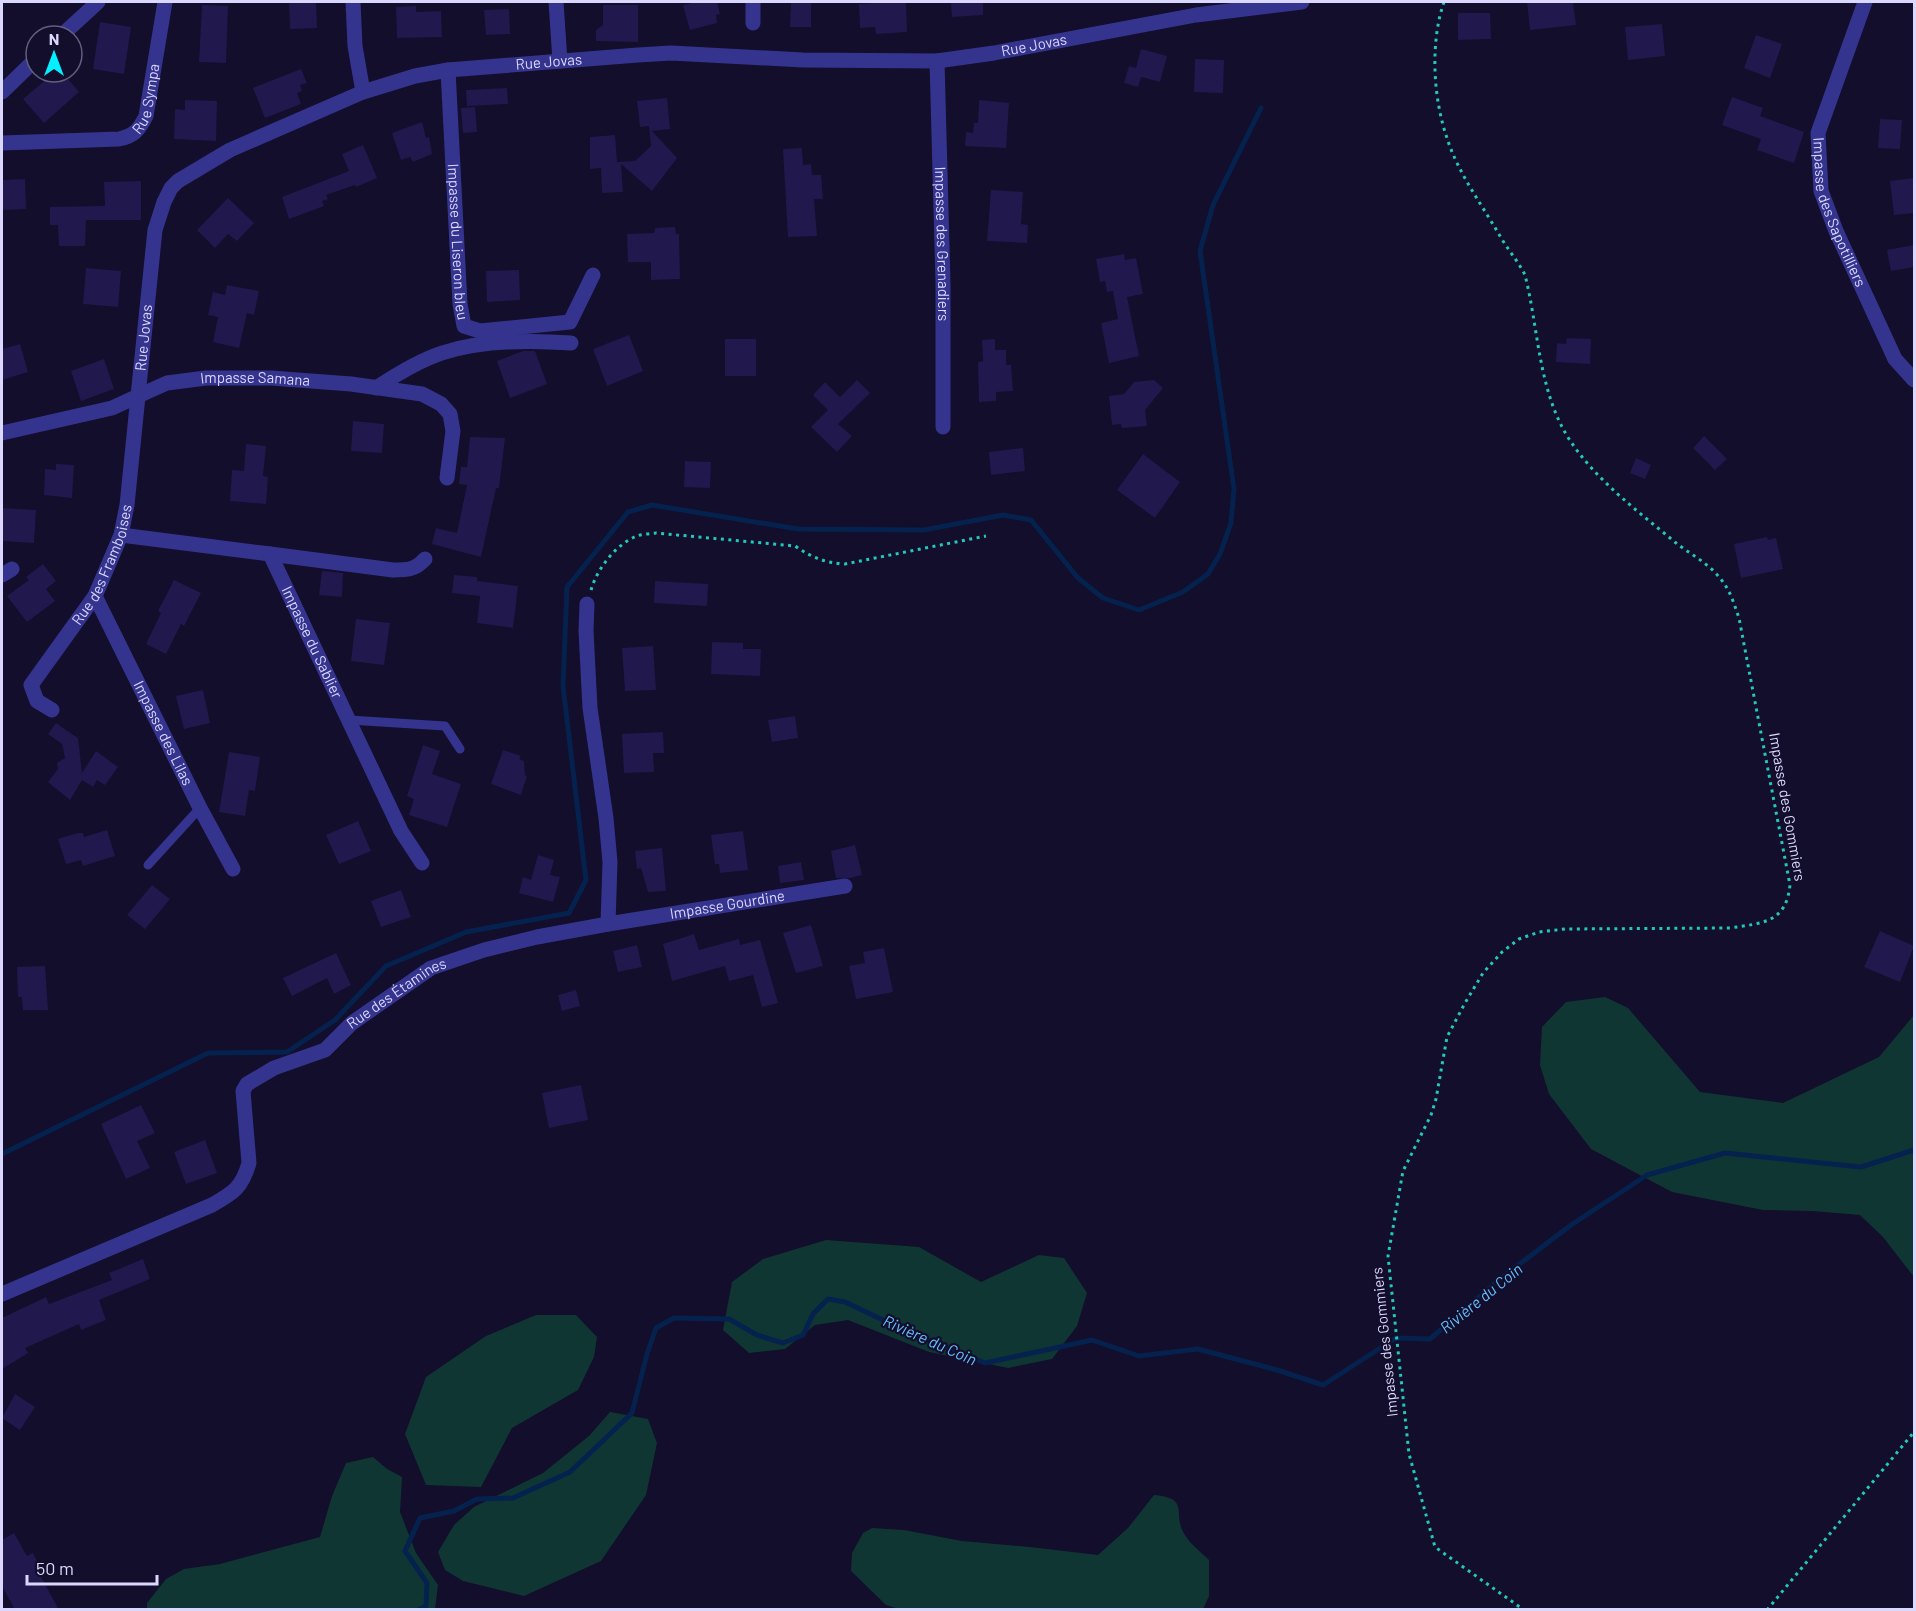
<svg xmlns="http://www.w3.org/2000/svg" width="1916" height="1611" font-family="Barlow,sans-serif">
	<rect width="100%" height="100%" fill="#120e2b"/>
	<path fill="#103633" d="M 1605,997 L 1628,1008 L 1700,1092 L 1783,1103 L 1879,1057 L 1914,1015 L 1914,1277 L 1883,1237 L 1860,1215 L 1813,1211 L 1763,1210 L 1672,1192 L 1591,1149 L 1549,1094 L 1540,1065 L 1542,1027 L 1566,1002 Z
		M 826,1240 L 919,1247 L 981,1282 L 1039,1255 L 1064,1258 L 1087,1293 L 1077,1326 L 1052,1359 L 1008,1368 L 929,1352 L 848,1320 L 815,1325 L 785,1349 L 749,1353 L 723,1330 L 732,1282 L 763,1259 Z
		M 536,1315 L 576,1315 L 597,1337 L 594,1357 L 578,1390 L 512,1428 L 481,1487 L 426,1485 L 405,1434 L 426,1377 L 486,1336 Z
		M 610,1412 L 648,1419 L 657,1443 L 646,1495 L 601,1561 L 524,1596 L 463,1581 L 445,1570 L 438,1552 L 454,1525 L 474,1507 L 543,1473 L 589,1436 Z
		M 373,1457 L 387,1469 L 402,1477 L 400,1512 L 416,1553 L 438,1585 L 435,1609 L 147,1609 L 147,1603 L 166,1579 L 184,1569 L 220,1564 L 320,1537 L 332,1496 L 346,1463 Z
		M 1154,1495 C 1192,1498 1171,1515 1185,1535 C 1191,1545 1201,1552 1209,1560 L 1209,1596 L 1203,1609 L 899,1609 L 886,1605 L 851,1571 L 852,1553 L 863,1533 L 872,1528 L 904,1530 L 962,1541 L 1030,1547 L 1098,1555 L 1128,1528 Z"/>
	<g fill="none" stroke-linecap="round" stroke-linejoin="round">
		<path stroke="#05224e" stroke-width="5" d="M 2,1154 L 208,1053 L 287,1052 L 335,1020 L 386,966 L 466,932 L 569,913 L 586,880 L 563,686 L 567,587 L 628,512 L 652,505 L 798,529 L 924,530 L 1003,515 L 1031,520 L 1078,578 L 1103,598 L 1139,610 L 1183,592 L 1208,574 L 1220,554 L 1231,523 L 1234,489 L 1200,251 L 1213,205 L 1261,108
			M 418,1610 L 426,1606 L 427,1583 L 405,1551 L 420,1518 L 454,1511 L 477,1499 L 513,1498 L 570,1472 L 632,1413 L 647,1354 L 656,1328 L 674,1318 L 729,1319 L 757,1335 L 783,1343 L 803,1335 L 813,1314 L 828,1299 L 845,1302 L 902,1329 L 985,1363 L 1092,1340 L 1139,1356 L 1198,1349 L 1277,1370 L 1323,1385 L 1396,1338 L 1430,1339 L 1500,1279 L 1571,1225 L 1647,1175 L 1725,1153 L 1861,1167 L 1914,1150"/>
	</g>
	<path fill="#21184e" d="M 289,2 L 316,2 L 317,28 L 290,29 Z
		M 697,2 L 717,2 L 720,14 L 716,15 L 717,23 L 690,30 L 683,5 Z
		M 791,2 L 811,2 L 811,27 L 790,27 Z
		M 874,2 L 906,2 L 907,32 L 876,34 L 875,27 L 860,28 L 859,4 L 874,3 Z
		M 951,2 L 983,2 L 983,15 L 952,17 Z
		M 1527,2 L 1573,2 L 1576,25 L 1530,30 Z
		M 202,5 L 228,6 L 226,63 L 199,62 Z
		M 603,5 L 638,5 L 638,42 L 596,41 L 596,30 L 603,25 Z
		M 416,6 L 416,12 L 441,11 L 442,37 L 397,38 L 396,7 Z
		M 509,9 L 510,34 L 486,35 L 484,10 Z
		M 1458,13 L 1490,13 L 1491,39 L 1458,40 Z
		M 100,22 L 131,27 L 124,74 L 93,69 Z
		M 1662,24 L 1665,56 L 1628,60 L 1625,27 Z
		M 1756,35 L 1782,44 L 1770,78 L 1744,68 Z
		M 1141,49 L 1167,56 L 1160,82 L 1141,77 L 1138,87 L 1124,83 L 1129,66 L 1136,68 Z
		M 1195,59 L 1224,60 L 1223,93 L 1194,92 Z
		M 301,69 L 307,83 L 300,85 L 302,91 L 297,93 L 301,104 L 265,118 L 253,88 Z
		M 55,72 L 62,72 L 79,92 L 44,123 L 23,99 Z
		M 507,88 L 508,104 L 467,106 L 466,90 Z
		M 1732,97 L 1763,108 L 1760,116 L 1804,132 L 1794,163 L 1757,150 L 1761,139 L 1722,125 Z
		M 667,98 L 670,129 L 652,131 L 677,158 L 652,191 L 621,164 L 623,192 L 602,193 L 601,168 L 590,169 L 590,137 L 615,135 L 617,162 L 635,161 L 651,146 L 649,126 L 640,127 L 637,101 Z
		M 185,100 L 217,101 L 216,141 L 174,139 L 175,109 L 185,110 Z
		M 979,100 L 1009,103 L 1006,148 L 965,146 L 966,132 L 973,133 L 974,123 L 978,123 Z
		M 475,107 L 477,132 L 463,133 L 461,108 Z
		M 1880,119 L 1902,120 L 1900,149 L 1878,148 Z
		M 422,122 L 426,138 L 429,137 L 432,154 L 413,162 L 410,157 L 401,160 L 392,133 Z
		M 363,145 L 377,178 L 356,187 L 355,185 L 326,195 L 328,199 L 322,201 L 324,206 L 289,219 L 282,197 L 349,171 L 342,154 Z
		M 802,148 L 803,165 L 811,164 L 812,175 L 821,175 L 823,199 L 814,199 L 817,236 L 788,237 L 783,149 Z
		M 1914,178 L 1914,213 L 1894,215 L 1890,181 Z
		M 25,179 L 26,209 L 2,210 L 2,180 Z
		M 141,181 L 141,220 L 86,220 L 85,246 L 59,246 L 58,225 L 50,225 L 50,207 L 105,206 L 104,182 Z
		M 991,190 L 1023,192 L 1021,224 L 1028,225 L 1027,243 L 987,241 Z
		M 228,198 L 254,223 L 237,241 L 228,234 L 215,248 L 197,230 Z
		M 675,227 L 676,234 L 679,234 L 680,279 L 651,280 L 651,262 L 628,262 L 627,234 L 654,233 L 655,228 Z
		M 1914,245 L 1914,267 L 1891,271 L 1887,250 Z
		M 1124,254 L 1125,260 L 1136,258 L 1143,294 L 1127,297 L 1139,356 L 1109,363 L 1101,323 L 1118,319 L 1113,291 L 1107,292 L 1105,281 L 1100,282 L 1096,259 Z
		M 86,268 L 121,271 L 118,307 L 83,304 Z
		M 519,270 L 520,300 L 487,302 L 486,271 Z
		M 227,285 L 259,291 L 254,315 L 247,313 L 239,348 L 213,342 L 218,317 L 208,315 L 213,292 L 225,295 Z
		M 629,335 L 643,371 L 607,386 L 593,349 Z
		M 1567,338 L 1591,339 L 1590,364 L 1556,362 L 1557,343 L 1566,344 Z
		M 725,339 L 756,339 L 756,376 L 725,376 Z
		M 995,339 L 995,350 L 1006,350 L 1006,365 L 1011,365 L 1013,391 L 996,392 L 996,401 L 979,402 L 978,362 L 983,361 L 982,340 Z
		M 20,344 L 28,372 L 2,380 L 2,349 Z
		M 523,351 L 535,351 L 547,384 L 510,398 L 497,361 Z
		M 104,359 L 114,389 L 81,401 L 71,371 Z
		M 857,380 L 870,393 L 838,424 L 852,436 L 837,452 L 811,427 L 828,410 L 813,395 L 825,382 L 840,397 Z
		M 1154,380 L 1163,388 L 1145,410 L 1147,426 L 1122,428 L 1121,424 L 1112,425 L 1109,396 L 1124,394 L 1134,382 Z
		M 353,421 L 384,424 L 382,453 L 351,451 Z
		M 1704,436 L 1727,459 L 1715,470 L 1693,448 Z
		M 470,437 L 505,438 L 499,488 L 496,488 L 481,557 L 432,544 L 436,528 L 457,533 L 467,485 L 459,484 L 461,467 L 467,467 Z
		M 246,444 L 266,446 L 263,476 L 268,477 L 266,504 L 230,501 L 232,470 L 244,471 Z
		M 1023,448 L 1025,471 L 991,475 L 989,452 Z
		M 1143,454 L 1180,482 L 1155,518 L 1117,490 Z
		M 1636,458 L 1651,465 L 1645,479 L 1630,473 Z
		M 685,461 L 711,462 L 710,488 L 684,487 Z
		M 56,464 L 74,465 L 72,498 L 44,495 L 45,469 L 56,470 Z
		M 2,508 L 36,510 L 34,543 L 2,541 Z
		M 1767,537 L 1768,540 L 1776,538 L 1783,569 L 1741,578 L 1734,544 Z
		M 43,564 L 56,581 L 46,589 L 55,601 L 27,622 L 7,596 L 29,580 L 26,577 Z
		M 322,571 L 343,573 L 342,597 L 319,595 Z
		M 454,575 L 477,577 L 477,581 L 518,586 L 513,628 L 477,623 L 480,596 L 452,593 Z
		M 174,580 L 201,593 L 184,626 L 181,624 L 166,654 L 146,644 L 161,613 L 158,611 Z
		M 655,581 L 708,584 L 707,606 L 654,603 Z
		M 356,619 L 390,623 L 384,665 L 351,661 Z
		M 712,642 L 743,643 L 743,649 L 761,649 L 760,676 L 711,674 Z
		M 653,646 L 656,690 L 625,691 L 622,648 Z
		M 203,690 L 210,723 L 184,729 L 176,696 Z
		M 795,716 L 798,738 L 772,742 L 768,720 Z
		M 56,723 L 78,738 L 82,773 L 96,751 L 118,767 L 105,785 L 97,780 L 93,787 L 82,780 L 70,800 L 48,782 L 58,769 L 57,763 L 65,758 L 62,744 L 48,734 Z
		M 663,732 L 664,753 L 653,753 L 654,772 L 624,773 L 622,734 Z
		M 423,745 L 440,751 L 432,774 L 461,784 L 447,827 L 409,815 L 414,799 L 407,796 Z
		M 503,750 L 521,756 L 519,759 L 524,761 L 525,775 L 527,776 L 521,795 L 491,784 Z
		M 229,752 L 260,757 L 255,791 L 249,790 L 245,816 L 219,812 Z
		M 358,821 L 371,851 L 339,864 L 326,835 Z
		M 107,830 L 115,856 L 83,866 L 81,860 L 66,864 L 58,839 L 78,833 L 83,833 L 84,837 Z
		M 743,831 L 748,870 L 720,873 L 719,864 L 715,864 L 711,835 Z
		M 855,845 L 862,875 L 850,878 L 836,878 L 831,851 Z
		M 662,848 L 666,891 L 648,892 L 641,868 L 637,869 L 635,851 Z
		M 538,855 L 554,860 L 550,875 L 560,877 L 553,902 L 519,893 L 523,877 L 531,880 Z
		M 801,862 L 804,880 L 780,883 L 778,866 Z
		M 152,885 L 170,899 L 145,929 L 127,915 Z
		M 401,890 L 411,917 L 381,927 L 371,901 Z
		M 811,925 L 823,966 L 796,973 L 783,933 Z
		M 1880,931 L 1914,946 L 1900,982 L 1864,967 Z
		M 694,934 L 699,950 L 739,939 L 740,945 L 760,940 L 778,1003 L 762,1007 L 753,975 L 729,981 L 725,966 L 672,981 L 663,944 Z
		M 637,945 L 642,967 L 618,972 L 613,951 Z
		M 884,948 L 893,992 L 856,999 L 849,966 L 865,963 L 863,952 Z
		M 336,953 L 351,985 L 334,994 L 327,978 L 292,996 L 283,978 Z
		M 45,966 L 48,1010 L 23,1010 L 22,997 L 18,997 L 17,967 Z
		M 576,990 L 580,1006 L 562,1011 L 558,995 Z
		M 581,1085 L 588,1120 L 549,1128 L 542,1093 Z
		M 141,1105 L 155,1133 L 137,1141 L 150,1168 L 126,1179 L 101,1124 Z
		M 205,1140 L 217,1173 L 186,1184 L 174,1152 Z
		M 143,1259 L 150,1279 L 99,1300 L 106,1320 L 81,1330 L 79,1324 L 25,1348 L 28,1353 L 2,1369 L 2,1318 L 46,1297 L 49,1304 L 112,1280 L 109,1273 Z
		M 15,1394 L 35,1407 L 20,1430 L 2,1418 Z
		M 14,1533 L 27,1556 L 33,1553 L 37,1561 L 42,1569 L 38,1571 L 59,1610 L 15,1610 L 2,1586 L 2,1540 Z"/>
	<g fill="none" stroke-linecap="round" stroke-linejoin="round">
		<path stroke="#23c9b8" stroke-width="3" stroke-dasharray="3 4.5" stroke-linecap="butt" d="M 1444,2 C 1430,42 1433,98 1447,138 C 1458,173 1482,205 1500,236 C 1508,250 1518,261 1525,275 C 1539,330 1538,393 1571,442 C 1598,482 1639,512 1676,543 C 1690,554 1708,563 1719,577 C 1730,589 1734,604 1739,618 L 1790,885 C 1786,923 1763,923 1730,928 L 1565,929 L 1539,932 L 1519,939 L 1502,952 L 1483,973 L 1465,1003 L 1447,1037 L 1436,1099 L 1431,1115 L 1403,1171 L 1388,1256 L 1409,1454 L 1435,1547 L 1524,1610
			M 591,590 C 597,569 616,544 637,536 C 642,534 650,534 656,533 L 795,546 C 811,557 825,563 845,564 L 986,536
			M 1767,1610 L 1914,1432"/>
		<path stroke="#34348f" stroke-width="9" d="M 349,720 L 445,726 L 460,749
			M 148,865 L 200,808"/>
		<g stroke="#34348f" stroke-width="15">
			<path d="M 353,2 L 355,46 L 363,92"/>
			<path d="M 556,2 L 560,61"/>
			<path d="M 753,2 L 753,23"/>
			<path id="s1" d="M 1865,2 L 1818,133 L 1821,191 L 1836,231 L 1895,359 L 1914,380"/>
			<path d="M 61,36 L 98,2"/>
			<path id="s2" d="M 937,61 L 943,283 L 943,427"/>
			<path id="s3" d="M 448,70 L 460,304 L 464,326 L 480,331 L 570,322 L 593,275"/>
			<path d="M 2,92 L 36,59"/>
			<path id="s4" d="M 2,143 L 119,139 C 134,136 139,130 146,116 L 165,2"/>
			<path d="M 376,388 C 397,374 418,361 442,353 C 482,340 530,340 571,343"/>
			<path id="s5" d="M 2,433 L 112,408 L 138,396 L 155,230 L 164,202 L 171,188 L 178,181 L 230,150 L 363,92 L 415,76 L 448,70 L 638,55 L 671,53 L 803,60 L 937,61 L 994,53 L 1196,15 L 1302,2"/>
			<path id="s6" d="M 121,535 L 270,554 L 401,831 L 422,863"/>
			<path d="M 270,554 L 393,570 C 407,570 415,570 425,559"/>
			<path d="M 2,575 L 12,569"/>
			<path id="s7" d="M 95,596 L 200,808 L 233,869"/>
			<path d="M 587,604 L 586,631 L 590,708 L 606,818 L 610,862 L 608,924"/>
			<path id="s8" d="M 52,710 L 37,701 L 31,685 L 95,596 L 121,535 L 127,505 L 138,396 L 167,383 L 206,378 L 271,378 L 351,384 L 422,394 L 441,404 L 450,414 L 453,431 L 447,478"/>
			<path id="s9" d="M 2,1294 L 212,1205 C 233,1193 242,1188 249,1163 L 243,1091 L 247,1084 L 274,1068 L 325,1050 L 352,1023 L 431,968 L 484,950 L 537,937 L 608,924 L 845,886"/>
		</g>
	</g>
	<g text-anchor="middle" stroke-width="4.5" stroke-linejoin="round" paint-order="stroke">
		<g font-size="15" fill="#dbd8ff" stroke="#120e2b">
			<text dy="5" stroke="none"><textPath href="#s5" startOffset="1245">Rue Jovas</textPath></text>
			<text dy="5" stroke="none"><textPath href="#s5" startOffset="758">Rue Jovas</textPath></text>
			<text dy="5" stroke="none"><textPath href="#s4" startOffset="171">Rue Sympa</textPath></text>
			<text dy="5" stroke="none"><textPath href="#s1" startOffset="222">Impasse des Sapotilliers</textPath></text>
			<text dy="5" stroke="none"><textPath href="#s3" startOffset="172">Impasse du Liseron bleu</textPath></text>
			<text dy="5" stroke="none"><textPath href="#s2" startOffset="183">Impasse des Grenadiers</textPath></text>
			<text dy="5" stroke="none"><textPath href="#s5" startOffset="200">Rue Jovas</textPath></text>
			<text dy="5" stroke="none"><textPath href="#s8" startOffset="471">Impasse Samana</textPath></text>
			<text dy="5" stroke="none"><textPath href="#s8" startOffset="176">Rue des Framboises</textPath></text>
			<text dy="5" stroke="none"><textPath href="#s6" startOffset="248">Impasse du Sablier</textPath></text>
			<text dy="5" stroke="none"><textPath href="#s7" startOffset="153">Impasse des Lilas</textPath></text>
			<text transform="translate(1787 807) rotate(80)" y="5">Impasse des Gommiers</text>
			<text dy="5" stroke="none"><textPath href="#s9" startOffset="890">Impasse Gourdine</textPath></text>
			<text dy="5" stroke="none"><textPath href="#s9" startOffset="544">Rue des Étamines</textPath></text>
			<text transform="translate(1385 1342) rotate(-96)" y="5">Impasse des Gommiers</text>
		</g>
		<g font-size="16" font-style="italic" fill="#66beff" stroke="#120e2b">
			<text transform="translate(1481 1298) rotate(-39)" y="6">Rivière du Coin</text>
			<text transform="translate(930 1340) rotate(24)" y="6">Rivière du Coin</text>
		</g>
	</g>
	<rect width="1916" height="1611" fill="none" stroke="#dbd8ff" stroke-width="6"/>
	<g transform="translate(54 54)"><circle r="28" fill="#120e2b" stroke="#625f80" stroke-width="1.5"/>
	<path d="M0-4.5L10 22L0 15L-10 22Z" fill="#04efff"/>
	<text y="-9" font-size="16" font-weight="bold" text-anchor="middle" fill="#dbd8ff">N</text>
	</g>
	<path d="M27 1575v9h130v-9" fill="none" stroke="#dbd8ff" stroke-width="3"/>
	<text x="36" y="1575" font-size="18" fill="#dbd8ff" stroke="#120e2b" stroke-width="4.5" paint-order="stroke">50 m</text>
</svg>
